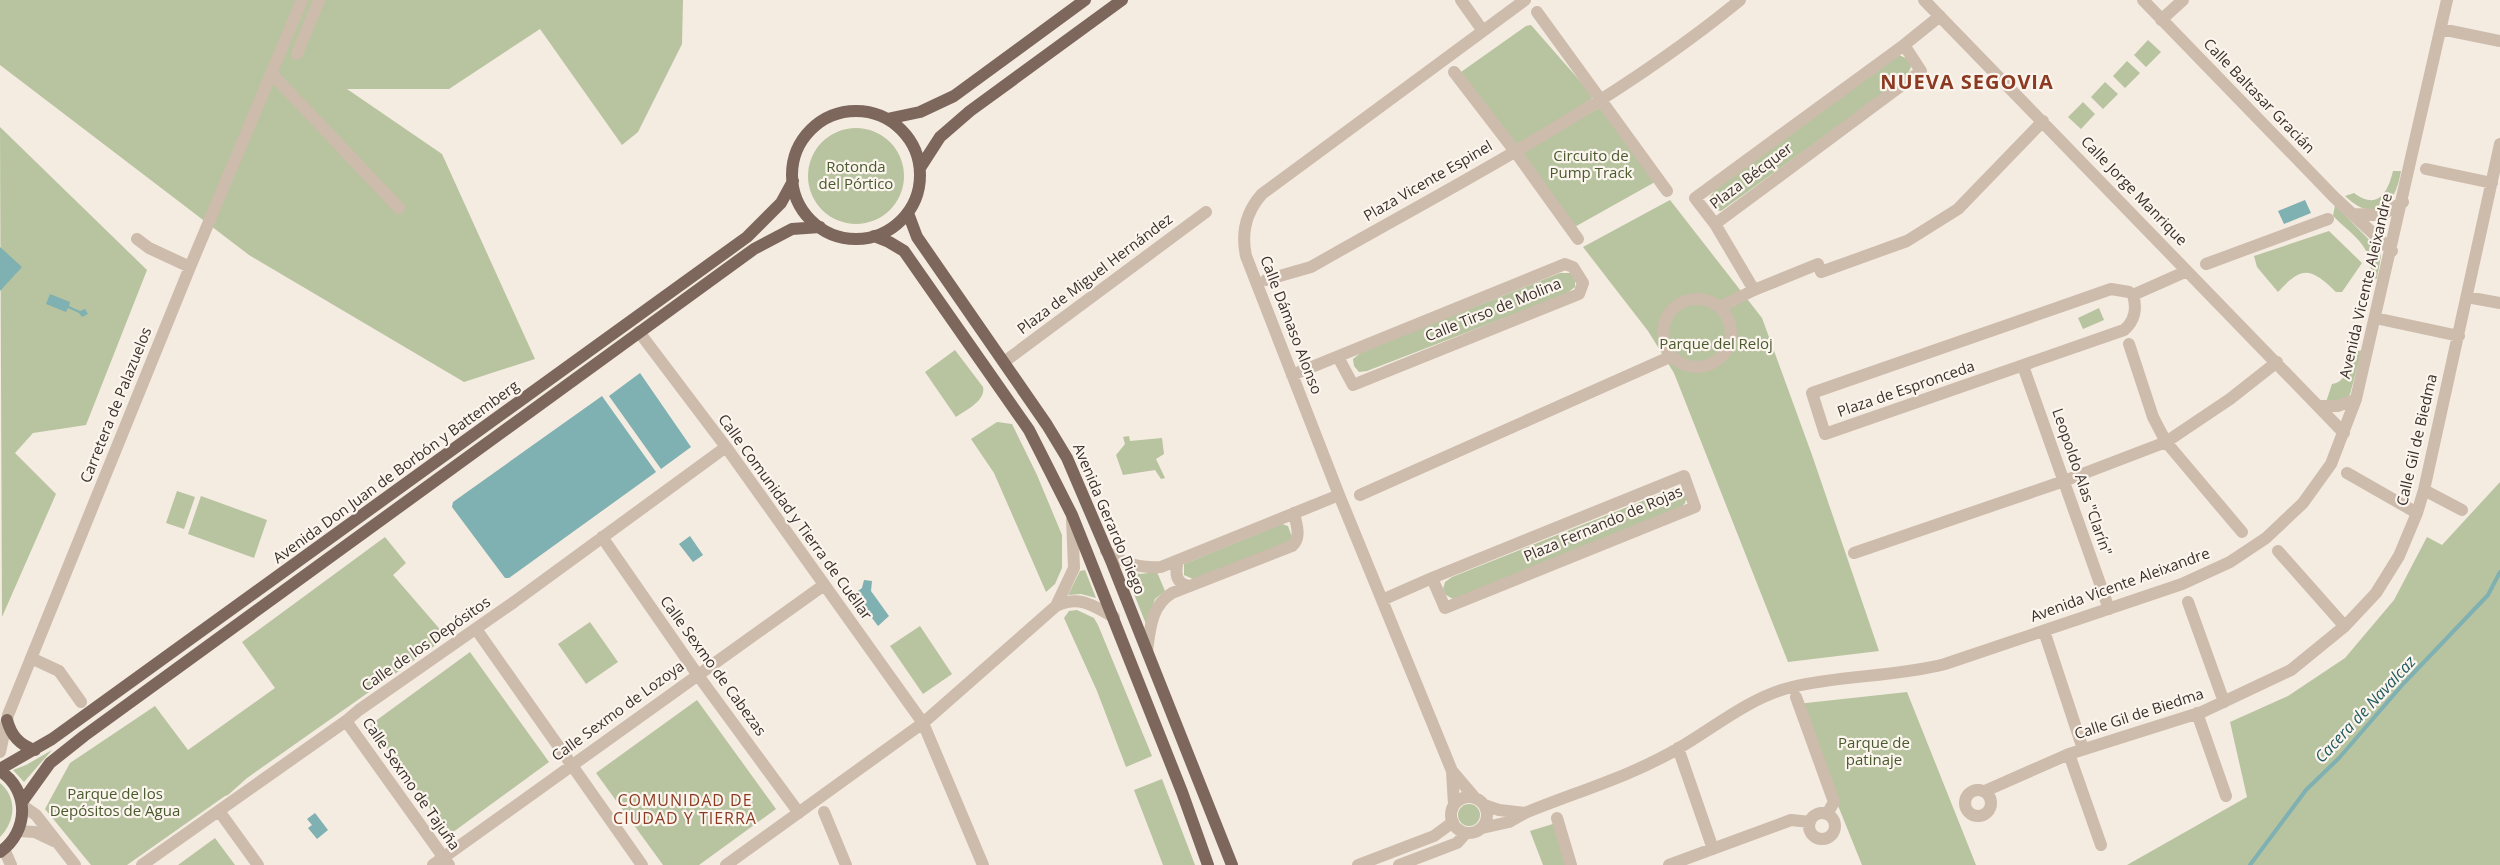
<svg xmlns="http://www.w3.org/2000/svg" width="2500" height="865" font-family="'Open Sans',sans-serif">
	<rect width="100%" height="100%" fill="#f4ebe1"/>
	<path fill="#b8c4a0" d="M 0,0 L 683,0 L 682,44 L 638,132 L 622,145 L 540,29 L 449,89 L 347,89 L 442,154 L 535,359 L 464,382 L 249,255 L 0,65 Z
		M 1531,25 L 1594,97 L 1514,150 L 1461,72 L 1526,26 Z
		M 2148,40 L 2161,52 L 2146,67 L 2134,55 Z
		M 1899,55 L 1910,60 L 1911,67 L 1907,76 L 1721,211 C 1713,210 1710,207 1708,199 L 1716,189 Z
		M 2127,61 L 2140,73 L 2125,88 L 2113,76 Z
		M 2105,82 L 2118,94 L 2103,109 L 2091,97 Z
		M 2083,102 L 2095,114 L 2081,129 L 2068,117 Z
		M 1599,108 L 1607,108 L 1655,182 L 1571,229 L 1519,153 Z
		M 0,127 L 147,270 L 86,425 L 33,433 L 15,453 L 56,494 L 2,617 Z
		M808 176a48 48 0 1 1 96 0a48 48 0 1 1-96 0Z
		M 2393,171 L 2401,171 C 2395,207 2376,225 2345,196 L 2354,193 C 2378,211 2388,192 2393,171 Z
		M 1670,200 L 1762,318 L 1812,455 L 1879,651 L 1788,662 L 1674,373 L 1648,331 L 1583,247 Z
		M 2335,205 L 2378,249 L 2381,256 L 2377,279 L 2371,278 C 2372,244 2355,238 2333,216 Z
		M 2329,231 L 2362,263 L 2342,292 L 2336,292 C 2310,267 2302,266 2278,292 L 2257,267 L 2254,256 Z
		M 1560,273 L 1571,273 L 1575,279 L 1575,287 L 1566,294 L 1367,371 L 1359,372 L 1354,366 L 1353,359 L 1363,351 Z
		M 2099,308 L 2104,320 L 2083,329 L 2078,318 Z
		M 955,350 L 983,387 C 986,401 966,410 956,417 L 925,372 Z
		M 2362,350 L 2350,394 L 2346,399 L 2326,402 L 2332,384 C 2346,383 2348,365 2352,353 Z
		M 997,422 L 1012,424 L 1037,475 L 1062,535 L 1062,568 L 1055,584 L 1046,592 L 994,473 L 971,439 Z
		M 1129,436 L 1130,441 L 1162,438 L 1164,454 L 1156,459 L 1165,478 L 1161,479 L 1155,470 L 1123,475 L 1116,455 L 1125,444 L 1123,437 Z
		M 2500,482 L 2500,865 L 2127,865 L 2247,797 L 2230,722 L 2288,696 L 2345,658 L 2394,600 L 2427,537 L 2442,545 Z
		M 1675,488 L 1682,490 L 1687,496 L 1685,503 L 1681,508 L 1453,599 L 1446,595 L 1443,589 L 1445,582 L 1452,577 Z
		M 177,491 L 195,497 L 184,529 L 166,523 Z
		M 201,496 L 267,520 L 254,558 L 188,534 Z
		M 1282,524 L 1288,526 L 1292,537 L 1290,541 L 1195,580 L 1184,575 L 1184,564 Z
		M 385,537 L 406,563 L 393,575 L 444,634 L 440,642 L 247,778 L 228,795 L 225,796 L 127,865 L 91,865 L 45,809 L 70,763 L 155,706 L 188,750 L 275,688 L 242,642 Z
		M 1124,569 L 1140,574 L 1157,572 L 1165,591 L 1155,599 L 1146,624 Z
		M 1085,570 L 1096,598 L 1081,594 L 1068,595 L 1080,571 Z
		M 1077,610 L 1094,618 L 1098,625 L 1152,756 L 1126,767 L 1097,691 L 1064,618 L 1069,611 Z
		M 590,622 L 618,662 L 586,684 L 558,644 Z
		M 920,626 L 952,674 L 923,694 L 890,646 Z
		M 470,652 L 549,762 L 449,835 L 370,725 Z
		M 1907,692 L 1976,865 L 1862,865 L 1797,704 Z
		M 697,700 L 776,809 L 699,865 L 663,865 L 596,773 Z
		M 52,750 L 24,782 L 13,770 L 26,765 Z
		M 1162,779 L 1195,865 L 1163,865 L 1134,790 Z
		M 0,783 C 18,798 15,822 0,837 Z
		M1458 815a11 11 0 1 1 22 0a11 11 0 1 1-22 0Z
		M 1556,823 L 1569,865 L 1543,865 L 1530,831 Z
		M 215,838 L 235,865 L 178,865 Z"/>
	<path fill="#7fb0b2" d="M 2305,200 L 2311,213 L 2284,224 L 2278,211 Z
		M 0,247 L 22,267 L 0,291 Z
		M 50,294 L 70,302 L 69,306 L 80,311 L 85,309 L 88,314 L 82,317 L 79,313 L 68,308 L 66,312 L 46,304 Z
		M 640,373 L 691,447 L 661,469 L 609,396 Z
		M 602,396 L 656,472 L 509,578 L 505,578 L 452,507 L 453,502 Z
		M 690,536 L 703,555 L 693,562 L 679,544 Z
		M 864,580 L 872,581 L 871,591 L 889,616 L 878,626 L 854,594 L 862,588 Z
		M 315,813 L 328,830 L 317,839 L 308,828 L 312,825 L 307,819 Z"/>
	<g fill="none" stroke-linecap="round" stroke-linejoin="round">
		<path stroke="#7fb0b2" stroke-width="4" d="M 2250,865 L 2306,790 L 2339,758 L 2404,683 L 2488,595 L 2500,572"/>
		<path stroke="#cdbbac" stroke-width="12" d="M 1461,0 L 1483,31
			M 1924,0 L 2344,433
			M 2143,0 L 2334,197 L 2392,251
			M 1537,12 L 1667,191
			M 2161,20 L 2183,0
			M 2441,29 L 2500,41
			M 1904,45 L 1921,71 L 1715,224 L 1695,198 L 1904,45 L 1940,16
			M 297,54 L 319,0
			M 1454,72 L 1514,150 L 1578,239
			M 271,73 L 399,208
			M 2426,169 L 2492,183
			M 2352,214 L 2381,215 L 2403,202
			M 1715,224 L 1754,290
			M 137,239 L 149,248 L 190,267
			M 2206,264 L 2328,219
			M 1266,280 L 1311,267 C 1456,184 1611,106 1740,0
			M 2111,289 L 2129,292 L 2133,295 C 2137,308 2135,321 2124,330 L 1825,434 L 1812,393 Z
			M 2133,295 L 2187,271
			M 2467,297 L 2500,303
			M1663 333a34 34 0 1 1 68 0a34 34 0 1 1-68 0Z
			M 1720,307 L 1754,290 L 1818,264 L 1821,272 L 1907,241 L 1958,209 L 2043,121
			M 2375,318 L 2459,336
			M 639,332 L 726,447 L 923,723 L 983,865
			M 2129,344 L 2153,417 L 2166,442 L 2242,532
			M 1004,362 L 1206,212
			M 2023,366 L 2109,609
			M 1292,375 L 1565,264 L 1573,267 L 1583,283 L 1579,294 L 1353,385 L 1338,357
			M 2319,406 L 2338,406 L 2356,399
			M 2347,473 L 2417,513
			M 2424,490 L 2462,510
			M 1360,495 L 1672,356
			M 602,537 L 697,674 L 799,813
			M 1106,551 C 1124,564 1139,568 1161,567 L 1339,495
			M 2278,551 L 2340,621
			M 1854,553 L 2064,481 L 2166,442 L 2230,399 L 2277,362
			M 1178,560 C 1175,573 1175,584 1190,586
			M 1382,600 L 1432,578 L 1684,476 L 1695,507 L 1445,608 L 1432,578
			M 2188,602 L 2224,702
			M 1056,606 L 1074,568 L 1072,518
			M 476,629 L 642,865
			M 2044,631 L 2083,749
			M 1147,651 C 1150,629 1151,606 1172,593 L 1292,546 C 1302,537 1296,524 1294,513
			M 31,658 L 59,671 L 81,702
			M 1796,697 L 1834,802 L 1827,814
			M 2197,713 L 2226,796
			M 346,721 L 449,865
			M 1678,748 L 1713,849
			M 0,752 L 8,715 L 190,267 L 302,0
			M 2069,754 L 2101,845
			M 1452,771 L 1475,798
			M1965 803a13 13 0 1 1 26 0a13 13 0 1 1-26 0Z
			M 1985,791 L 2069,754 L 2202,712 L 2291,670 L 2345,626 L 2376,593 L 2399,556 L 2417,513 L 2424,490 L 2500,144
			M1451 815a18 18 0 1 1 36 0a18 18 0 1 1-36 0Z
			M 1454,805 L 1452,771 L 1339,495 L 1246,256 C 1241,233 1246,212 1262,194 L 1525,0
			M 1484,805 L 1499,810 L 1525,813
			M 23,806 L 36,815 L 75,865
			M 219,811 L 258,865
			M 824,812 L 846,865
			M1809 826a13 13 0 1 1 26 0a13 13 0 1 1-26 0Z
			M 1557,818 L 1571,865
			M 1482,828 L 1509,822 L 1525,813 C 1576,792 1632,776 1679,748 C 1715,727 1750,697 1792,687 C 1842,675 1895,677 1945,664 L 2182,584 L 2230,562 L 2266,538 L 2303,503 L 2331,464 L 2356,399 L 2447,0
			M 19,831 L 35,832 L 54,841
			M 4,849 L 11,865
			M 142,865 L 346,721 L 359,710 L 514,602 L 726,447
			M 433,865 L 824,585
			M 726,865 L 923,723 L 1056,606 C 1080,595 1092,605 1114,617
			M 1358,865 L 1434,836 L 1453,822
			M 1399,865 L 1457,843 L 1466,833
			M 1669,865 L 1791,820 L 1810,822"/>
		<path stroke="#7d675c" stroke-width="12" d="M792 175a64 64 0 1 1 128 0a64 64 0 1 1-128 0Z
			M 887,119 L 920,112 L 954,96 L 1085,0
			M 920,168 L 940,137 L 970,111 L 1122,0
			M 908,213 L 917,237 L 1047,425 L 1067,458 L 1112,563 L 1232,865
			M 874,236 L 889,242 L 904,251 L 1029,430 L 1072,515 L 1088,555 L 1182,792 L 1208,865
			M 7,720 C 11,735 19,745 35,750
			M 0,769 L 52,739 L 747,237 L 781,203 L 793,181
			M 0,771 C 30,790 29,832 0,852
			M 22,802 L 50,763 L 84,736 L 754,249 L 792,229 L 820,227"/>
	</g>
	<g text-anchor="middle" stroke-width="4.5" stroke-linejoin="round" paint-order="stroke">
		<g font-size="15" fill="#3b302b" stroke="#fbf5ee">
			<text transform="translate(2259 96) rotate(46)" y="5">Calle Baltasar Gracián</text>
			<text transform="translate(1751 176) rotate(-37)" y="5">Plaza Bécquer</text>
			<text transform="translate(1428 181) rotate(-30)" y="5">Plaza Vicente Espinel</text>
			<text transform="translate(2134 191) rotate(46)" y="5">Calle Jorge Manrique</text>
			<text transform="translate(1095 274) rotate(-37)" y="5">Plaza de Miguel Hernández</text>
			<text transform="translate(2366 286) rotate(-77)" y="5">Avenida Vicente Aleixandre</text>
			<text transform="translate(1493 310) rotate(-22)" y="5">Calle Tirso de Molina</text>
			<text transform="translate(1291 325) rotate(69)" y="5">Calle Dámaso Alonso</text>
			<text transform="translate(1906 389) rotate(-19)" y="5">Plaza de Espronceda</text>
			<text transform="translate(116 405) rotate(-68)" y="5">Carretera de Palazuelos</text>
			<text transform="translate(2417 440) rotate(-77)" y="5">Calle Gil de Biedma</text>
			<text transform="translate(396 472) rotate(-36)" y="5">Avenida Don Juan de Borbón y Battemberg</text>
			<text transform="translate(2082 482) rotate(71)" y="5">Leopoldo Alas "Clarín"</text>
			<text transform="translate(795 517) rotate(54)" y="5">Calle Comunidad y Tierra de Cuéllar</text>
			<text transform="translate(1109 519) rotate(67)" y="5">Avenida Gerardo Diego</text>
			<text transform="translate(1603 524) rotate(-23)" y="5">Plaza Fernando de Rojas</text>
			<text transform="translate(2120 585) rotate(-20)" y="5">Avenida Vicente Aleixandre</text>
			<text transform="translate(426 644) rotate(-35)" y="5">Calle de los Depósitos</text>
			<text transform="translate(713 666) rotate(54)" y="5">Calle Sexmo de Cabezas</text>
			<text transform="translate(618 711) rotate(-36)" y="5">Calle Sexmo de Lozoya</text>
			<text transform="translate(2139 714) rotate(-18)" y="5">Calle Gil de Biedma</text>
			<text transform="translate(411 784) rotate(55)" y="5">Calle Sexmo de Tajuña</text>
		</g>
		<g font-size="15" fill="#4a5a2e" stroke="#fbf5ee">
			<text x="1591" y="161">Circuito de<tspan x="1591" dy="17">Pump Track</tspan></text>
			<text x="856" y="172">Rotonda<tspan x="856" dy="17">del Pórtico</tspan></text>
			<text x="1716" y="349">Parque del Reloj</text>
			<text x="1874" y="748">Parque de<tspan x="1874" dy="17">patinaje</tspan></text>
			<text x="115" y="799">Parque de los<tspan x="115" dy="17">Depósitos de Agua</tspan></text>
		</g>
		<g font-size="16" font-style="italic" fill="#1f5a5e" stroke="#fbf5ee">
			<text transform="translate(2365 709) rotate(-47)" y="6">Cacera de Navalcaz</text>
		</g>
		<g font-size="16" letter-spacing="1" fill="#8c3b22" stroke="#fbf5ee">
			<text x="685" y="806">COMUNIDAD DE<tspan x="685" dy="18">CIUDAD Y TIERRA</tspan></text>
		</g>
		<g font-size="20" font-weight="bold" letter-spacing="1" fill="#8c3b22" stroke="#fbf5ee">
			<text x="1967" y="89">NUEVA SEGOVIA</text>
		</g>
	</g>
</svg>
